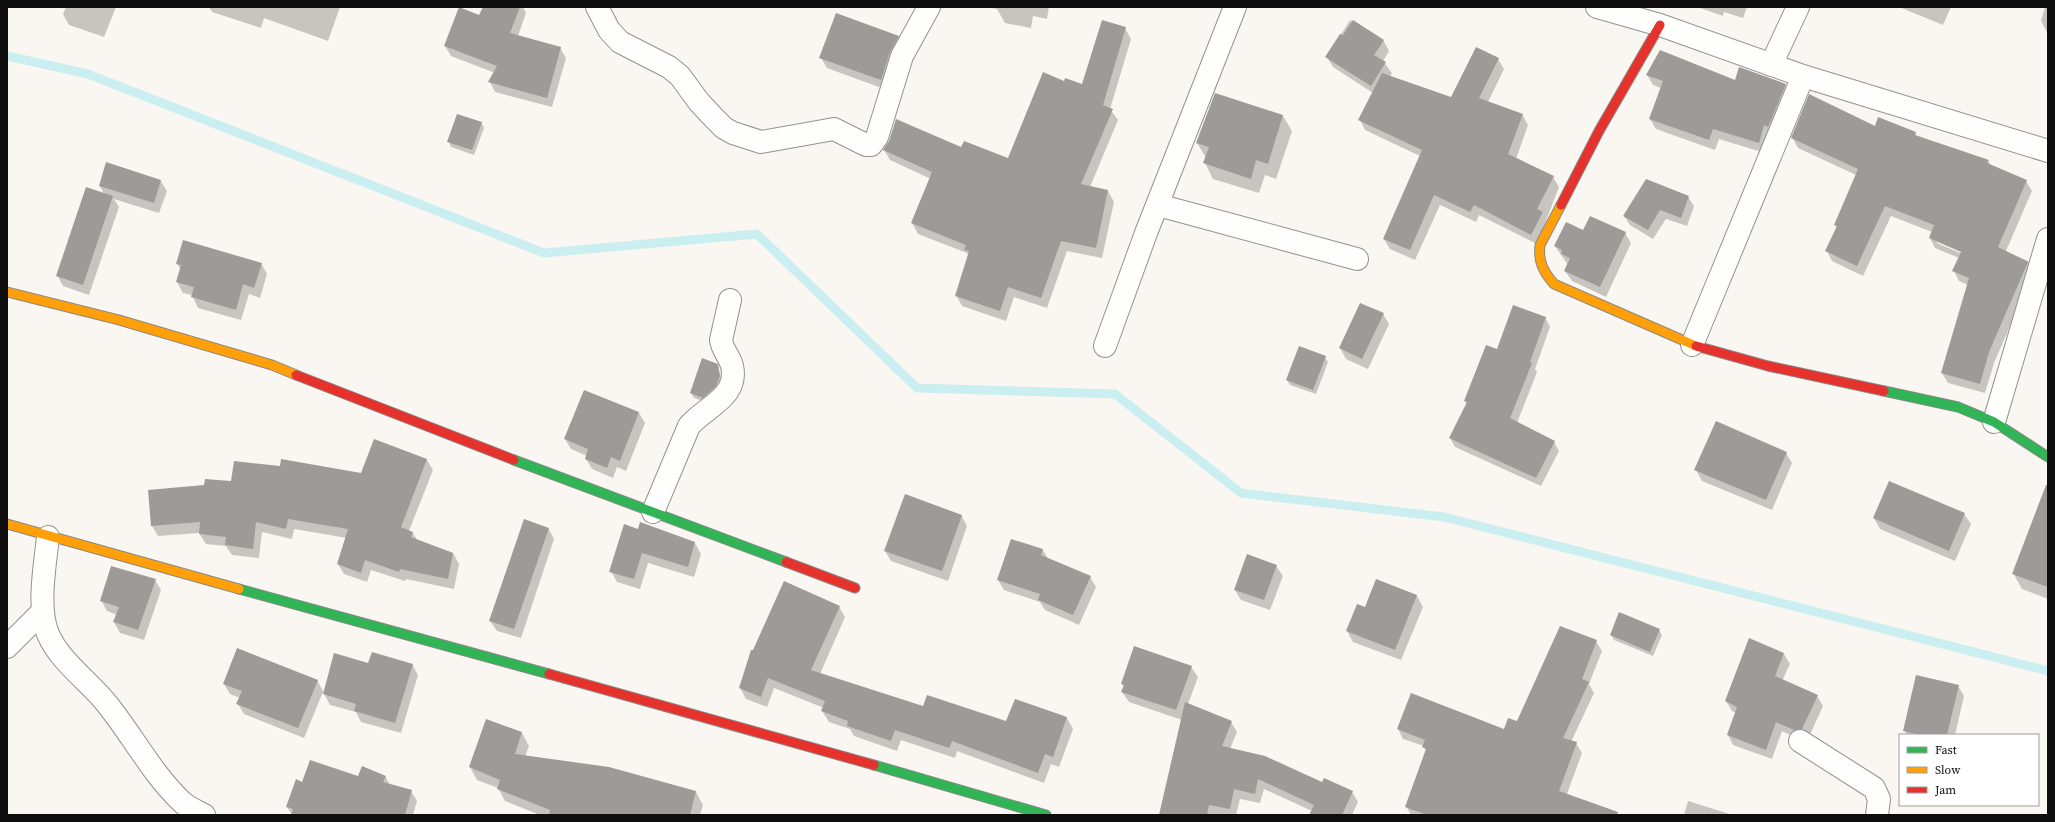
<svg xmlns="http://www.w3.org/2000/svg" width="2055" height="822" font-family="'Source Serif 4',serif">
	<rect width="100%" height="100%" fill="#faf7f2"/>
	<path fill="#0003" fill-rule="evenodd" d="M 66,7 L 116,7 L 104,37 L 69,25 L 63,14 Z
		M 209,7 L 340,7 L 328,41 L 264,18 L 261,28 L 212,12 Z
		M 484,7 L 523,7 L 526,13 L 518,36 L 560,48 L 566,58 L 552,107 L 495,92 L 490,82 L 495,73 L 451,56 L 445,46 L 480,16 Z
		M 986,7 L 1049,7 L 1047,19 L 1033,16 L 1031,28 L 1005,23 L 997,9 Z
		M 1697,7 L 1747,7 L 1743,18 L 1724,12 L 1723,16 Z
		M 1899,7 L 1951,7 L 1943,25 Z
		M 2045,7 L 2048,7 L 2048,34 L 2041,21 Z
		M 1350,20 L 1383,40 L 1389,51 L 1383,61 L 1392,73 L 1390,77 L 1451,98 L 1498,59 L 1504,69 L 1488,102 L 1522,114 L 1528,125 L 1516,159 L 1553,177 L 1559,187 L 1537,244 L 1479,215 L 1476,222 L 1440,205 L 1415,260 L 1390,249 L 1384,239 L 1420,156 L 1365,130 L 1360,120 L 1373,93 L 1333,67 L 1327,57 Z
		M 1125,28 L 1131,39 L 1110,109 L 1118,120 L 1090,187 L 1108,191 L 1114,202 L 1102,258 L 1067,251 L 1047,308 L 1014,297 L 1006,321 L 962,306 L 956,295 L 969,256 L 967,253 L 918,234 L 912,223 L 931,179 L 890,160 L 884,150 L 961,149 L 1009,159 L 1065,82 L 1083,85 Z
		M 898,36 L 904,47 L 887,90 L 827,68 L 821,58 Z
		M 1647,75 L 1786,85 L 1792,95 L 1765,153 L 1719,139 L 1715,150 L 1656,129 L 1650,119 L 1661,88 L 1653,85 Z
		M 1215,94 L 1283,116 L 1292,131 L 1276,179 L 1265,175 L 1259,193 L 1213,179 L 1205,163 L 1206,158 L 1197,143 Z
		M 481,122 L 484,128 L 474,155 L 451,147 L 449,142 Z
		M 1876,127 L 1915,133 L 1917,137 L 1988,161 L 1991,166 L 2026,181 L 2032,191 L 2006,251 L 2028,261 L 2034,271 L 1994,363 L 1985,393 L 1948,383 L 1942,373 L 1968,285 L 1959,281 L 1954,271 L 1959,258 L 1935,248 L 1930,238 L 1932,232 L 1891,216 L 1863,276 L 1832,261 L 1827,251 L 1837,229 L 1835,225 L 1856,175 L 1798,148 L 1792,137 ZM 1937,240 L 1966,253 L 1965,255 L 1937,243 Z
		M 160,180 L 167,191 L 159,213 L 114,199 L 119,207 L 89,295 L 63,286 L 57,275 L 104,194 L 100,186 Z
		M 1688,197 L 1694,206 L 1687,226 L 1666,219 L 1653,239 L 1630,225 L 1624,216 Z
		M 1584,231 L 1625,233 L 1631,243 L 1606,297 L 1572,281 L 1565,271 L 1568,265 L 1555,246 Z
		M 261,263 L 267,274 L 260,298 L 249,294 L 241,320 L 198,308 L 192,295 L 183,293 L 177,282 L 181,270 L 177,264 Z
		M 1383,314 L 1389,324 L 1368,369 L 1346,359 L 1340,348 Z
		M 1545,317 L 1550,327 L 1535,369 L 1537,372 L 1517,423 L 1554,442 L 1559,451 L 1541,486 L 1455,447 L 1450,438 L 1467,404 L 1465,401 L 1498,350 Z
		M 1325,357 L 1328,362 L 1316,394 L 1290,385 L 1287,380 Z
		M 717,365 L 722,381 L 706,402 L 694,398 L 691,393 Z
		M 639,413 L 645,423 L 626,471 L 617,467 L 613,478 L 592,469 L 586,459 L 587,456 L 571,449 L 565,439 Z
		M 375,441 L 427,460 L 433,470 L 409,531 L 413,533 L 417,540 L 453,553 L 459,564 L 454,589 L 406,579 L 405,581 L 371,570 L 367,582 L 344,574 L 338,564 L 347,538 L 294,529 L 292,539 L 262,532 L 259,558 L 232,555 L 226,546 L 206,544 L 199,533 L 158,536 L 152,526 L 232,482 L 362,474 Z
		M 1786,453 L 1792,463 L 1772,510 L 1702,481 L 1696,470 Z
		M 1889,483 L 1964,514 L 1971,524 L 1955,561 L 1880,529 L 1874,518 Z
		M 2048,500 L 2048,599 L 2022,589 L 2013,573 Z
		M 961,515 L 967,526 L 948,581 L 891,561 L 885,551 Z
		M 641,523 L 695,543 L 701,554 L 694,577 L 648,563 L 640,589 L 617,582 L 611,571 L 639,530 Z
		M 548,528 L 554,539 L 521,638 L 497,631 L 490,621 Z
		M 1011,540 L 1043,550 L 1048,559 L 1090,577 L 1096,587 L 1079,625 L 1045,610 L 1040,602 L 1004,590 L 998,580 Z
		M 1276,566 L 1283,576 L 1270,610 L 1241,600 L 1235,590 Z
		M 155,580 L 161,590 L 144,640 L 120,633 L 114,622 L 117,615 L 107,611 L 101,600 Z
		M 1376,581 L 1417,596 L 1423,607 L 1401,660 L 1353,642 L 1347,631 L 1366,609 Z
		M 839,607 L 845,617 L 820,674 L 924,707 L 1007,723 L 1015,700 L 1067,718 L 1073,729 L 1059,767 L 1051,764 L 1044,783 L 957,751 L 955,758 L 901,740 L 897,751 L 854,736 L 850,729 L 829,722 L 822,711 L 824,708 L 774,688 L 767,707 L 746,699 L 740,688 Z
		M 1659,630 L 1662,635 L 1653,656 L 1614,640 L 1611,635 Z
		M 1750,639 L 1784,654 L 1790,664 L 1782,681 L 1817,696 L 1823,706 L 1808,739 L 1801,740 L 1782,731 L 1772,759 L 1733,745 L 1728,735 L 1736,713 L 1732,711 L 1726,701 Z
		M 1596,641 L 1602,651 L 1589,684 L 1594,693 L 1571,742 L 1576,743 L 1582,753 L 1567,794 L 1606,815 L 1411,815 L 1406,806 L 1426,752 L 1424,746 L 1403,739 L 1398,729 L 1504,730 L 1517,723 Z
		M 412,664 L 418,675 L 401,733 L 361,722 L 356,712 L 330,705 L 323,692 L 304,738 L 244,714 L 238,704 L 240,698 L 230,694 L 224,684 L 317,680 L 324,693 Z
		M 1191,667 L 1198,677 L 1188,704 L 1231,722 L 1237,732 L 1230,749 L 1322,784 L 1352,792 L 1358,802 L 1352,815 L 1310,815 L 1312,811 L 1264,789 L 1260,803 L 1240,799 L 1236,815 L 1160,815 L 1182,720 L 1129,702 L 1122,692 L 1124,687 L 1122,684 Z
		M 1958,686 L 1964,696 L 1955,735 L 1907,735 L 1904,730 Z
		M 522,733 L 529,746 L 525,757 L 609,768 L 696,792 L 703,805 L 700,815 L 540,815 L 505,801 L 498,788 L 477,780 L 470,767 Z
		M 385,776 L 390,785 L 411,791 L 417,801 L 413,815 L 292,815 L 287,807 L 358,778 Z
		M 1688,801 L 1733,815 L 1684,815 Z"/>
	<g fill="none" stroke-linecap="round" stroke-linejoin="round">
		<path stroke="#cbeff1" stroke-width="9" d="M 7,56 L 88,74 L 544,253 L 757,234 L 917,388 L 1115,394 L 1241,493 L 1444,517 L 2048,671"/>
	</g>
	<path fill="#9d9a98" d="M 459,7 L 479,15 L 483,7 L 520,7 L 510,33 L 561,47 L 547,98 L 488,82 L 497,66 L 444,46 Z
		M 836,13 L 899,36 L 890,52 L 881,80 L 819,58 Z
		M 1102,20 L 1126,27 L 1103,105 L 1113,109 L 1081,184 L 1108,190 L 1096,248 L 1061,241 L 1041,298 L 1008,287 L 1000,311 L 955,296 L 969,251 L 964,250 L 966,245 L 911,223 L 932,172 L 883,150 L 889,141 L 896,119 L 961,147 L 964,141 L 1008,158 L 1043,72 L 1064,81 L 1065,78 L 1082,84 Z
		M 1353,20 L 1384,40 L 1374,55 L 1386,62 L 1371,86 L 1325,57 L 1340,34 L 1343,35 Z
		M 1476,47 L 1499,58 L 1479,98 L 1523,114 L 1508,154 L 1554,176 L 1537,209 L 1543,212 L 1531,235 L 1474,205 L 1470,212 L 1434,195 L 1410,250 L 1383,239 L 1422,150 L 1358,120 L 1382,73 L 1451,97 Z
		M 1660,50 L 1735,80 L 1739,67 L 1786,84 L 1768,127 L 1764,125 L 1759,143 L 1713,129 L 1709,140 L 1649,119 L 1663,81 L 1646,75 Z
		M 1215,93 L 1283,115 L 1268,164 L 1256,160 L 1251,179 L 1203,163 L 1209,147 L 1196,143 Z
		M 1809,94 L 1875,126 L 1878,117 L 1916,132 L 1915,135 L 1989,160 L 1987,163 L 2027,180 L 1998,247 L 2028,262 L 1989,352 L 1980,384 L 1941,373 L 1969,278 L 1952,271 L 1961,252 L 1929,238 L 1934,225 L 1885,206 L 1857,266 L 1825,251 L 1837,226 L 1834,225 L 1858,169 L 1791,138 Z
		M 457,114 L 482,122 L 472,150 L 447,142 Z
		M 106,162 L 161,180 L 154,203 L 99,186 Z
		M 1646,179 L 1689,196 L 1681,218 L 1660,210 L 1648,230 L 1623,216 Z
		M 86,187 L 113,196 L 83,285 L 56,276 Z
		M 1590,216 L 1626,232 L 1600,287 L 1564,271 L 1570,258 L 1561,254 L 1562,250 L 1554,246 L 1566,222 L 1583,230 Z
		M 183,240 L 262,263 L 254,288 L 243,284 L 236,310 L 191,297 L 194,287 L 176,282 L 181,265 L 176,264 Z
		M 1360,303 L 1384,313 L 1362,359 L 1339,348 Z
		M 1513,305 L 1546,317 L 1530,362 L 1532,363 L 1510,418 L 1555,441 L 1536,478 L 1449,438 L 1467,402 L 1464,401 L 1486,345 L 1497,349 Z
		M 1299,346 L 1326,356 L 1313,390 L 1286,380 Z
		M 702,358 L 718,364 L 720,376 L 716,386 L 703,398 L 690,393 Z
		M 584,390 L 639,412 L 620,461 L 611,457 L 607,468 L 585,459 L 588,449 L 564,439 Z
		M 1716,421 L 1787,452 L 1766,500 L 1694,470 Z
		M 374,439 L 427,459 L 401,527 L 413,532 L 411,537 L 453,553 L 448,579 L 400,569 L 399,572 L 365,560 L 361,573 L 337,564 L 348,529 L 288,519 L 286,529 L 256,522 L 253,549 L 225,545 L 226,537 L 199,534 L 200,522 L 151,526 L 148,490 L 204,485 L 205,479 L 231,481 L 234,461 L 280,466 L 281,459 L 361,473 Z
		M 1889,481 L 1965,513 L 1949,551 L 1873,518 Z
		M 2046,485 L 2048,485 L 2048,587 L 2012,574 Z
		M 905,494 L 962,515 L 942,571 L 884,551 Z
		M 524,519 L 549,528 L 514,629 L 489,621 Z
		M 640,522 L 695,542 L 688,567 L 642,553 L 634,579 L 609,572 L 624,524 L 638,529 Z
		M 1011,539 L 1043,549 L 1041,555 L 1091,576 L 1073,615 L 1038,600 L 1040,594 L 997,580 Z
		M 1247,554 L 1277,565 L 1264,600 L 1234,590 Z
		M 111,566 L 156,579 L 138,630 L 113,622 L 119,607 L 100,601 Z
		M 1376,579 L 1417,595 L 1395,650 L 1346,631 L 1357,604 L 1365,607 Z
		M 784,581 L 840,606 L 811,670 L 923,706 L 927,695 L 1006,721 L 1015,699 L 1067,717 L 1053,757 L 1045,754 L 1038,773 L 952,741 L 949,748 L 895,730 L 891,741 L 847,726 L 848,721 L 821,711 L 825,701 L 768,678 L 761,697 L 739,688 L 751,650 L 753,650 Z
		M 1619,612 L 1660,629 L 1650,652 L 1610,635 Z
		M 1560,626 L 1597,640 L 1582,679 L 1589,682 L 1563,738 L 1577,742 L 1559,791 L 1618,812 L 1617,815 L 1427,815 L 1405,807 L 1426,749 L 1422,747 L 1425,740 L 1397,729 L 1411,693 L 1504,729 L 1508,718 L 1517,721 Z
		M 1749,638 L 1784,653 L 1775,676 L 1818,695 L 1802,729 L 1794,730 L 1776,722 L 1766,750 L 1727,735 L 1737,707 L 1725,701 Z
		M 1134,646 L 1192,666 L 1176,710 L 1121,692 L 1124,685 L 1121,684 Z
		M 237,648 L 318,680 L 298,728 L 236,704 L 242,691 L 223,684 Z
		M 372,652 L 413,664 L 395,723 L 354,711 L 356,704 L 323,694 L 334,653 L 368,663 Z
		M 1916,675 L 1959,685 L 1947,735 L 1922,735 L 1903,731 Z
		M 1185,702 L 1232,721 L 1222,746 L 1265,756 L 1322,782 L 1324,778 L 1353,791 L 1342,815 L 1309,815 L 1314,805 L 1258,779 L 1255,794 L 1234,789 L 1230,809 L 1209,805 L 1207,815 L 1159,815 Z
		M 486,719 L 522,732 L 515,754 L 609,767 L 696,791 L 690,815 L 549,815 L 550,810 L 497,789 L 500,780 L 469,767 Z
		M 310,760 L 358,776 L 362,766 L 386,776 L 383,782 L 412,790 L 405,815 L 291,815 L 293,809 L 286,807 L 296,779 L 302,782 Z"/>
	<g fill="none" stroke-linecap="round" stroke-linejoin="round">
		<g stroke="#949290" stroke-width="24">
			<path id="street" d="M 597,7 L 609,30 L 620,42 L 669,67 L 680,76 L 699,102 L 714,118 L 724,128 L 733,133 L 761,142 L 834,129 L 866,145 L 871,145 L 877,137 L 902,56 L 929,7
				M 1597,7 L 1660,25 L 1803,76 L 2048,151
				M 1771,65 L 1798,7
				M 1158,205 L 1357,259
				M 1692,345 L 1803,76
				M 1105,346 L 1146,233 L 1235,7
				M 1994,422 L 2048,239
				M 653,512 L 689,426 C 705,407 739,397 732,366 C 730,357 722,350 721,340 L 730,300
				M 48,537 C 45,565 37,608 48,634 C 60,662 89,681 107,704 C 133,736 152,774 183,803 C 189,808 197,811 204,815
				M 7,647 L 43,611
				M 1800,741 L 1874,788 L 1879,799 L 1877,815"/>
		</g>
		<g stroke="#8a8987" stroke-width="11">
			<path id="fast" d="M 1884,391 L 1958,407 L 1994,422 L 2048,457
				M 514,460 L 786,562
				M 239,589 L 549,674
				M 874,765 L 1046,815"/>
		</g>
		<g stroke="#8a8987" stroke-width="11">
			<path id="slow" d="M 1561,205 L 1540,245 C 1538,262 1543,271 1554,284 L 1696,346
				M 7,292 L 119,320 L 272,365 L 296,375
				M 7,524 L 239,589"/>
		</g>
		<g stroke="#8a8987" stroke-width="11">
			<path id="jam" d="M 1561,205 L 1599,131 L 1660,25
				M 1696,346 L 1768,366 L 1884,391
				M 296,375 L 514,460
				M 786,562 L 855,588
				M 549,674 L 874,765"/>
		</g>
		<use href="#street" stroke="#fefefd" stroke-width="22"/>
		<use href="#fast" stroke="#30b455" stroke-width="9"/>
		<use href="#slow" stroke="#ff9f0a" stroke-width="9"/>
		<use href="#jam" stroke="#e5322d" stroke-width="9"/>
	</g>
	<rect width="2055" height="822" fill="none" stroke="#0d0d0d" stroke-width="16"/>
	<rect x="1899" y="734" width="140" height="72" fill="#ffffff" stroke="#9e9e9e"/>
	<rect x="1907" y="747" width="20" height="6" fill="#30b455" stroke="#9e9e9e"/>
	<text x="1935" y="754" font-size="12" fill="#0d0d0d">Fast</text>
	<rect x="1907" y="767" width="20" height="6" fill="#ff9f0a" stroke="#9e9e9e"/>
	<text x="1935" y="774" font-size="12" fill="#0d0d0d">Slow</text>
	<rect x="1907" y="787" width="20" height="6" fill="#e5322d" stroke="#9e9e9e"/>
	<text x="1935" y="794" font-size="12" fill="#0d0d0d">Jam</text>
</svg>
